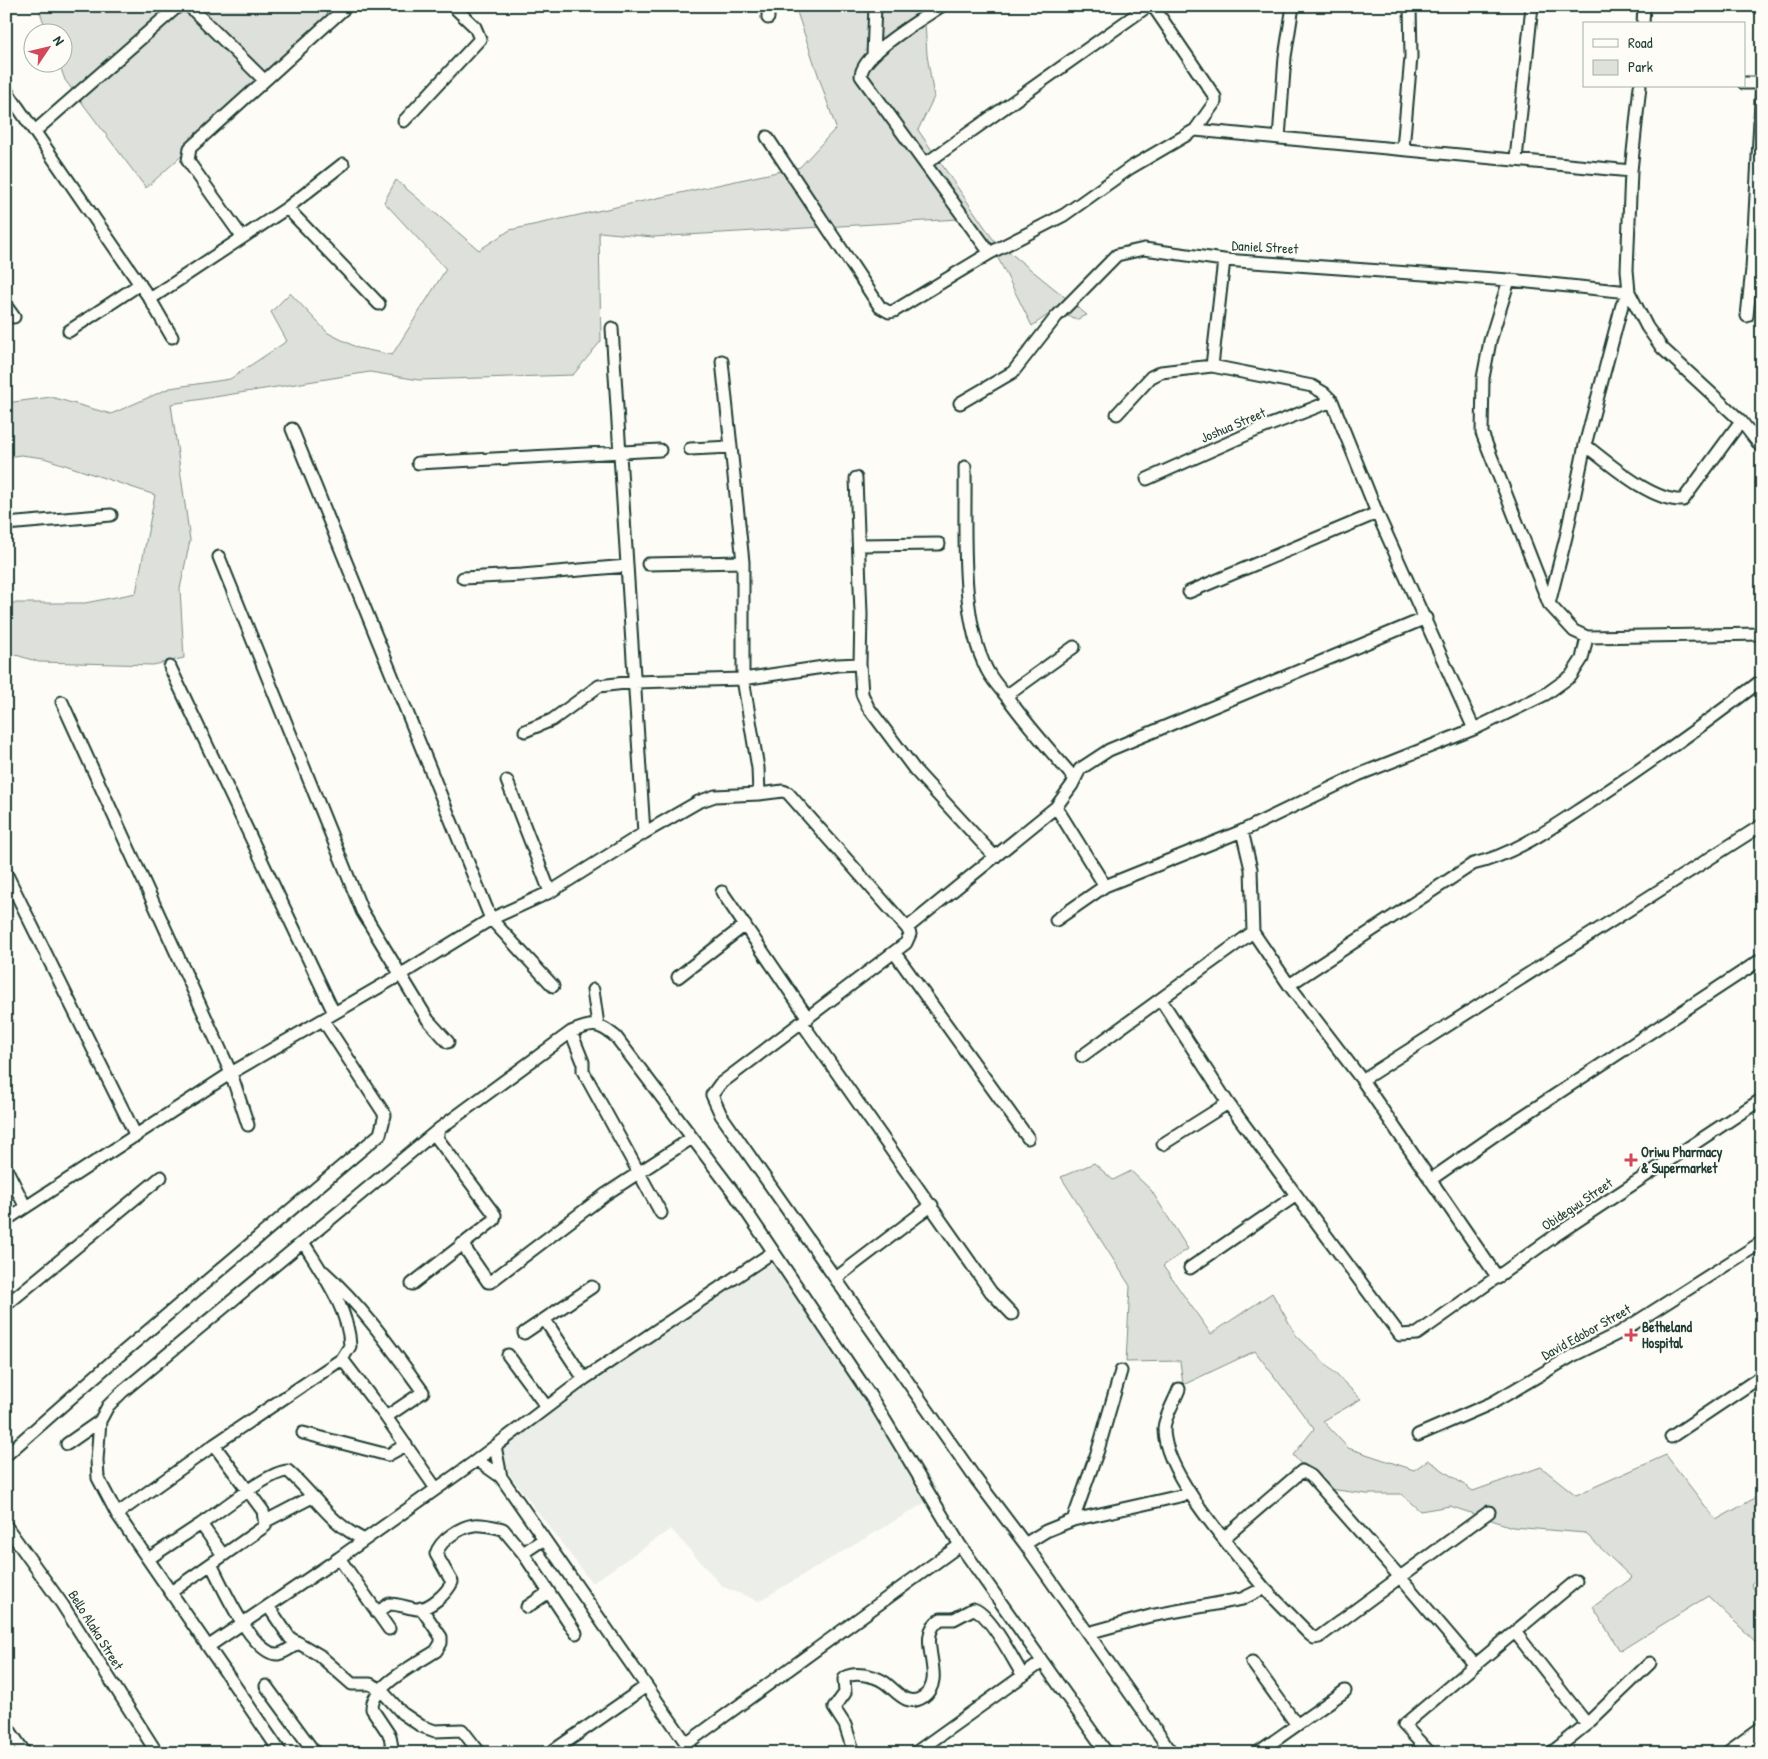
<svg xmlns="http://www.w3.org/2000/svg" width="1768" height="1759" font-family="'Patrick Hand',sans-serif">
	<rect width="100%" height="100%" fill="#fdfcf7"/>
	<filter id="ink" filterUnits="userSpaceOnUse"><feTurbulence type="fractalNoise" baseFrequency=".02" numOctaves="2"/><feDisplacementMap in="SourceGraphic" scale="10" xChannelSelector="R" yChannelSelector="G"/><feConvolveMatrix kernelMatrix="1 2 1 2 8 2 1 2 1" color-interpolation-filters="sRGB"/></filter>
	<g filter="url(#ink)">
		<path fill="#eceee9" d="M 775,1261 L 789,1268 L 886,1408 L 940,1494 L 759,1601 L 723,1587 L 671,1529 L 592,1583 L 506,1470 L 503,1450 L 515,1435 L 644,1343 Z"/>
		<path fill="#dde0db" stroke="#7e8e88" d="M 38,6 L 347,6 L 146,188 L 65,80 L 59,63 L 62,62 L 62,32 L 47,32 Z
			M 795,6 L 924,6 L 927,55 L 934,97 L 918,130 L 993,239 L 1087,315 L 1078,319 L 1052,312 L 1032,326 L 998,258 L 959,219 L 653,237 L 599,232 L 601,341 L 573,375 L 419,380 L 370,372 L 171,404 L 190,540 L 180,589 L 184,658 L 153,665 L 39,662 L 6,652 L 6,603 L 85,603 L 136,593 L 155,495 L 44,458 L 21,455 L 6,457 L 6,403 L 51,397 L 111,414 L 170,388 L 230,379 L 287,341 L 271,312 L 290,293 L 328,333 L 358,348 L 392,355 L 446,269 L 384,202 L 396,180 L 479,250 L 510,230 L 800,167 L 836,128 Z
			M 1094,1163 L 1113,1180 L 1131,1171 L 1151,1190 L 1188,1249 L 1163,1266 L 1211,1334 L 1272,1293 L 1296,1335 L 1361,1399 L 1323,1421 L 1348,1448 L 1414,1470 L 1428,1460 L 1473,1491 L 1541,1467 L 1576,1495 L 1666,1455 L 1716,1520 L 1762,1494 L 1762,1574 L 1751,1584 L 1762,1602 L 1762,1648 L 1708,1596 L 1620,1651 L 1593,1607 L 1632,1578 L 1585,1533 L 1512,1527 L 1450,1506 L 1420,1511 L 1401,1494 L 1366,1494 L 1322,1488 L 1293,1455 L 1314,1429 L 1255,1351 L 1183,1385 L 1180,1361 L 1126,1362 L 1130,1286 L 1061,1177 Z"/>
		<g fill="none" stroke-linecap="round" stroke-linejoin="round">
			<g stroke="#1f3d34" stroke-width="15">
				<path id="minor" d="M 189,6 L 264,80
					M 941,6 C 922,19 861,54 861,76 L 990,253
					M 768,18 L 768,6
					M 1643,24 L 1644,6
					M 873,55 L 875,6
					M 1744,83 L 1762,83
					M 1640,86 L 1631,171 L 1627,270 L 1629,292 L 1647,327 L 1662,348 L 1741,421 L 1762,448
					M 6,90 L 150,299 L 287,208 L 343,164
					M 404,121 L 480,39 L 475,27 L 453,6
					M 1195,130 L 1631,171
					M 35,131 L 178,6
					M 767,137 L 880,307 L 889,312 L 894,311 L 990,253 L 1064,215 L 1130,168 L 1195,130 L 1215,102 L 1215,97 L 1153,6
					M 1279,138 L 1285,57 L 1293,6
					M 1403,149 L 1411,57 L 1410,6
					M 1516,159 L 1532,6
					M 925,164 L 1148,6
					M 287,208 L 379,304
					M 242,237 L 188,161 L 190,148 L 347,6
					M 1509,280 L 1490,341 L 1483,378 L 1482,433 L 1549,604 L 1574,631 L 1587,637 L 1762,634
					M 150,299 L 172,337
					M 6,306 L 14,317
					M 1747,316 L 1752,269 L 1762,83
					M 612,328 L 644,833
					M 69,331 L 140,284
					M 722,361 L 743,562 L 743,679 L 758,768 L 759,794 L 783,791 L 788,793 L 907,928
					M 1212,366 L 1312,386 L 1324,393 L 1332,401 L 1377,513 L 1474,729
					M 960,403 L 1013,372 L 1056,317 L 1117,255 L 1144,249 L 1224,260 L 1509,280 L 1629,292 L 1622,305 L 1585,445 L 1566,537 L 1549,604
					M 1117,414 L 1151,377 L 1161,372 L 1212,366 L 1224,260
					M 292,429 L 491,919 L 553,986
					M 1585,445 C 1610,464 1652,502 1683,500 L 1741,421
					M 690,449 L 731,447
					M 418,463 L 660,450
					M 965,467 C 966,527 959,617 987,670 C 992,680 1000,689 1007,697 C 1028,726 1052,753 1075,779
					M 856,478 L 861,614 L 860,664
					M 1147,479 L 1257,430 L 1332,401
					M 6,524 L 111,515
					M 859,545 L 939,544
					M 219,557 L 362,911 L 428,1020 L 448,1042
					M 648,564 L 743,562
					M 463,578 L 522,575 L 627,566
					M 1189,592 L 1377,513
					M 170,667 L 334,1013
					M 1006,696 L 1074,647
					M 62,702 L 231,1073 L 248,1125
					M 525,731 L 552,720 L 599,686 L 634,682 L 743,679 L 837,665 L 860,664 L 862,694 L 868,707 L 915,770 L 995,857
					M 507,781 L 550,892
					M 1056,807 L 1105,886
					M 1242,831 L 1251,869 L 1253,932 L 1289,985 L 1362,1080 L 1498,1278
					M 6,873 L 136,1136
					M 722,892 L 808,1018
					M 1056,920 L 1105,886 L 1242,831 L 1358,775 L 1474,729 L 1546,694 L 1571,676 L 1582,659 L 1587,637
					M 894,952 L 1028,1138
					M 678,977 L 745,925
					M 1289,985 L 1473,864 C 1516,854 1554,826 1591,802 C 1649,764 1706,723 1762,680
					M 593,990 L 598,1025
					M 1161,1000 L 1228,1103 L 1400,1335 L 1417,1334 L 1556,1235 L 1762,1099
					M 802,1023 L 991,1292 L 1012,1314
					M 571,1032 L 583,1062 L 583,1071 L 661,1213
					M 1082,1056 L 1253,932
					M 1362,1080 L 1762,825
					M 1163,1144 L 1228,1103
					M 6,1168 L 25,1206
					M 1430,1180 L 1502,1130 L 1762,959
					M 6,1220 L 231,1073 L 400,975 L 491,919 L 550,892 L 644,833 L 698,802 L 715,796 L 759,794
					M 303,1242 C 322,1273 349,1309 350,1346 L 342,1359 L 386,1417 L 435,1487
					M 462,1244 L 488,1282 L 490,1282 L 606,1194 L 692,1138
					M 1190,1268 L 1295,1196
					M 324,1272 C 363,1307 392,1349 423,1392 L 386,1417
					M 836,1278 L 932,1205
					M 412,1284 L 494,1220 L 495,1215 L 437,1138 L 439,1129 L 571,1032 C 592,1023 598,1022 616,1037 L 734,1193 L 871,1397 L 960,1545 L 1107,1753
					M 6,1305 L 161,1177
					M 545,1320 L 584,1379
					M 524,1333 L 592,1287
					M 508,1355 L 546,1406
					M 1179,1389 C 1175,1400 1165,1416 1164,1428 C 1163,1474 1235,1552 1264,1588
					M 303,1433 L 388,1455 L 406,1445
					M 1418,1435 L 1492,1403 L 1572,1356 L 1619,1333 L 1762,1242
					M 1671,1437 L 1762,1376
					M 67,1444 L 100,1421
					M 495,1446 L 501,1477 L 693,1753
					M 6,1455 L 115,1359 L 380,1134 L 385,1115 L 323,1020
					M 477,1460 L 501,1477
					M 117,1514 L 214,1445 L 342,1359
					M 1073,1520 L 1098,1450 L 1121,1371
					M 266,1521 L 312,1497
					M 201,1524 C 219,1512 269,1471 288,1471 C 317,1497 327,1521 364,1540
					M 6,1526 L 62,1604 L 157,1753
					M 1224,1538 L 1302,1471 L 1311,1476 L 1400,1577 L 1489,1512
					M 1025,1544 L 1046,1531 L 1073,1520 L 1189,1494
					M 523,1553 L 544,1539
					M 339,1558 L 389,1629
					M 148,1559 L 201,1524 L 223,1555
					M 211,1564 C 222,1585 252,1655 278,1654 C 285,1653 293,1646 299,1643
					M 171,1592 L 265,1526 L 263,1511 L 214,1445
					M 268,1606 L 290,1638 L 319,1655 L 352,1684 L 370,1684 L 380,1689 L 402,1713 L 421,1726 L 435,1731 L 462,1730 L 480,1753
					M 527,1607 L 549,1592
					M 377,1613 L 389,1604 C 399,1604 408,1608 417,1609 C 430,1609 447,1593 452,1582 L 436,1554 C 440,1540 460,1527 474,1525 C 483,1524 494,1527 503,1529 L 523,1553 L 576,1633
					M 1515,1632 L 1587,1724
					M 1088,1633 L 1150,1616 L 1242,1599 L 1264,1588 L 1309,1634 L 1314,1638 L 1319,1637 L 1400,1577 L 1475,1665 L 1404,1725 L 1430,1753
					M 209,1646 L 339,1558 L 477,1460 L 584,1379 L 773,1252
					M 1252,1662 L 1297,1725
					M 1475,1665 L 1576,1581
					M 266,1686 L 315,1753
					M 6,1725 L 25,1753
					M 686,1744 L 960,1545
					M 6,1745 L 11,1753
					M 281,1753 L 117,1514 L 98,1478 L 97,1460 L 100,1421 L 108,1406 L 122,1392 L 439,1129
					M 393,1753 L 390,1736 L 372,1709 C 371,1686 418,1663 436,1651 L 441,1643 L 441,1637 L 421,1608
					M 550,1753 L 645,1687
					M 854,1753 L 845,1725 L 834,1708 L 845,1693 L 844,1679 C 852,1670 875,1676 884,1682 C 896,1690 906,1708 923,1697 C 950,1678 912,1636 941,1619 L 954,1619 L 973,1609 C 989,1612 1014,1661 1023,1676
					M 915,1753 L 1042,1662
					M 1172,1753 L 1025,1544 L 973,1475 L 721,1115 L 712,1095 L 720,1084 L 906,943 L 910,934 L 907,928 L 1056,807 L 1072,785 L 1080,769 L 1109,750 L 1426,618
					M 1257,1753 L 1345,1691
					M 1551,1753 L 1587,1724 L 1650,1663"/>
			</g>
			<g stroke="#1f3d34" stroke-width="18">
				<path id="major" d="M 1729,1753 L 1762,1729"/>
			</g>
			<use href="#minor" stroke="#fdfcf7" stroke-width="11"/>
			<use href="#major" stroke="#fdfcf7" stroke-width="14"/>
		</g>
	</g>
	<g fill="#d1495b" stroke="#fdfcf7" stroke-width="2">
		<path d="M1628.5 1152.5h5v5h5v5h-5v5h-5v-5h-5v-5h5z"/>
		<path d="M1628.5 1327.5h5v5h5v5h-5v5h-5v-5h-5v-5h5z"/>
	</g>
	<g text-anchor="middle" stroke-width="4" stroke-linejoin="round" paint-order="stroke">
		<g font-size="14" fill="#1f3d34" stroke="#fdfcf7">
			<text transform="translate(1265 247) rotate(3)" y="5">Daniel Street</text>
			<text transform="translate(1233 425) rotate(-23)" y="5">Joshua Street</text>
			<text transform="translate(1577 1204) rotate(-34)" y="5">Obidegwu Street</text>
			<text transform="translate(1586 1332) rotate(-29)" y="5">David Edobor Street</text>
			<text transform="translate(96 1630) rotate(58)" y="5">Bello Alaka Street</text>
		</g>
		<g font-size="14" font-weight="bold" fill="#1f3d34" stroke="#fdfcf7" text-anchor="start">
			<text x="1641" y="1157">Oriwu Pharmacy<tspan x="1641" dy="16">&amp; Supermarket</tspan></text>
			<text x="1642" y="1332">Betheland<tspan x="1642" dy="16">Hospital</tspan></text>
		</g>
	</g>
	<rect width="1768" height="1759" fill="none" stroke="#fdfcf7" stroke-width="25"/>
	<rect x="12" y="12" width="1743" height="1734" fill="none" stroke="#1f3d34" stroke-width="2" filter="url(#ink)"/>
	<rect x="1583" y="22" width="162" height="65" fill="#fdfcf7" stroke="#a4b0a9"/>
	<rect x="1593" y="39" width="25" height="8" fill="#fdfcf7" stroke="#a4b0a9"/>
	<text x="1628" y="48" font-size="15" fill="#1f3d34">Road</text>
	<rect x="1593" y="60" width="25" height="15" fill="#dde0db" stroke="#a4b0a9"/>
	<text x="1628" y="72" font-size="15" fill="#1f3d34">Park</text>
	<g transform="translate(48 48) rotate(55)"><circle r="24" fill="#fdfcf7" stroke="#a4b0a9"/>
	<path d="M0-4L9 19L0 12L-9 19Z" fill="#d1495b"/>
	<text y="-8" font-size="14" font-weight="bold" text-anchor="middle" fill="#1f3d34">N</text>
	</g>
</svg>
